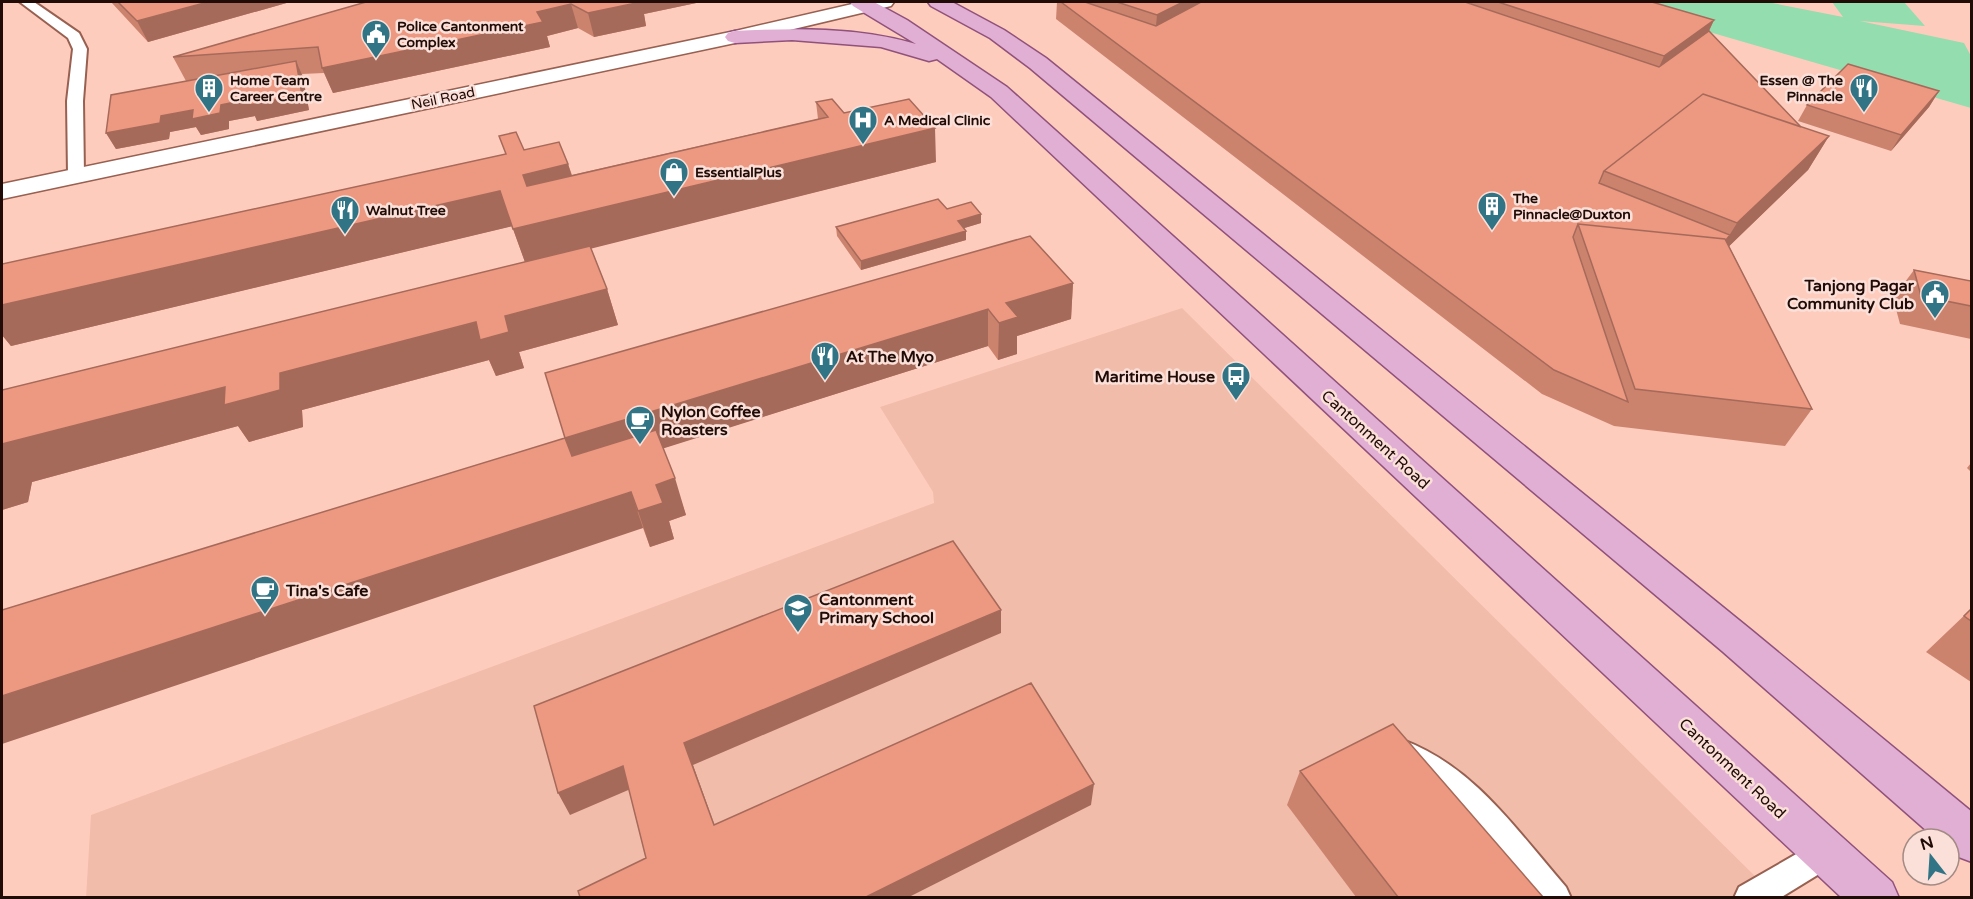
<svg xmlns="http://www.w3.org/2000/svg" width="1973" height="899" font-family="'Varela Round',sans-serif">
	<rect width="100%" height="100%" fill="#feccbd"/>
	<path fill="#f2bcab" d="M 1182,308 L 1776,897 L 86,898 L 91,815 L 934,503 L 933,492 L 880,407 Z"/>
	<path fill="#93ddaf" d="M 1606,2 L 1767,2 L 1843,17 L 1832,2 L 1904,2 L 1925,26 L 1860,21 L 1964,43 L 1971,56 L 1971,108 Z"/>
	<g fill="none" stroke-linecap="round" stroke-linejoin="round">
		<g stroke="#976051" stroke-width="4">
			<path id="service" d="M 20,2 L 34,2 L 79,33 L 87,49 L 83,101 L 84,175 L 82,179 L 76,180 L 68,175 L 67,101 L 73,49 L 68,38 Z
				M 1403,740 C 1475,767 1517,831 1566,887 L 1571,898 L 1534,898 L 1457,805 L 1425,778 L 1393,762 L 1389,753 L 1393,744 Z
				M 1826,837 L 1837,841 L 1841,852 L 1837,863 L 1780,898 L 1734,898 L 1739,887 Z"/>
		</g>
		<g stroke="#976051" stroke-width="3">
			<path id="secondary" d="M 861,2 L 894,2 L 891,6 L 735,43 L 2,199 L 2,184 L 735,31 Z"/>
		</g>
		<g stroke="#90527a" stroke-width="3">
			<path id="primary" d="M 850,2 L 874,2 L 907,20 L 1007,87 L 1892,882 L 1899,898 L 1842,898 L 991,97 L 937,59 L 929,61 L 881,47 L 792,40 L 735,43 L 728,41 L 725,37 L 728,33 L 735,31 C 795,28 858,27 916,44 L 853,6 Z
				M 928,2 L 952,2 L 1004,30 L 1046,58 L 1750,629 L 1972,812 L 1972,862 L 1956,856 L 1949,850 L 1949,839 L 1936,839 L 1722,651 L 1030,68 L 990,38 L 931,6 Z"/>
		</g>
		<use href="#service" fill="#fff" fill-rule="evenodd"/>
		<use href="#secondary" fill="#fff" fill-rule="evenodd"/>
		<use href="#primary" fill="#e1aed4" fill-rule="evenodd"/>
	</g>
	<path fill="#cc836e" d="M 111,2 L 290,2 L 148,42 Z
		M 366,2 L 701,2 L 644,14 L 646,26 L 594,37 L 578,28 L 547,36 L 550,47 L 333,93 L 324,73 L 302,74 L 309,110 L 257,121 L 255,116 L 229,121 L 229,129 L 201,135 L 196,127 L 170,132 L 169,139 L 116,149 L 106,133 L 186,81 L 173,57 Z
		M 1057,2 L 1652,2 L 1714,20 L 1709,31 L 1801,127 L 1829,136 L 1808,170 L 1729,246 L 1812,409 L 1785,446 L 1614,426 L 1542,394 L 1056,19 Z
		M 1939,91 L 1929,107 L 1891,151 L 1798,121 L 1807,105 Z
		M 816,102 L 844,113 L 936,162 L 591,248 L 607,289 L 618,325 L 519,352 L 524,368 L 496,376 L 489,360 L 302,410 L 303,427 L 249,442 L 238,426 L 32,482 L 28,502 L 2,510 L 2,390 L 525,262 L 512,226 L 11,346 L 2,335 L 2,264 L 524,150 L 568,164 L 572,175 L 818,119 Z
		M 947,209 L 981,214 L 981,223 L 964,228 L 966,231 L 966,240 L 861,270 L 837,236 L 836,227 Z
		M 1914,270 L 1971,281 L 1971,339 L 1900,324 L 1893,298 Z
		M 1073,283 L 1071,319 L 1017,336 L 1017,354 L 998,360 L 988,346 L 663,448 L 686,515 L 669,521 L 674,539 L 650,547 L 643,528 L 2,610 Z
		M 1971,463 L 1971,472 L 1967,468 Z
		M 1971,609 L 1971,682 L 1926,652 Z
		M 1300,771 L 1543,897 L 1356,897 L 1287,805 Z"/>
	<path fill="#a66a5a" d="M 208,2 L 290,2 L 148,42 L 137,21 Z
		M 625,2 L 701,2 L 644,14 L 646,26 L 594,37 L 588,13 Z
		M 1183,2 L 1234,2 L 1154,47 L 1157,15 Z
		M 571,4 L 578,28 L 547,36 L 550,47 L 333,93 L 322,68 L 537,12 Z
		M 1714,20 L 1699,52 L 1650,88 L 1664,56 Z
		M 296,61 L 303,77 L 309,110 L 257,121 L 255,116 L 229,121 L 229,129 L 201,135 L 196,127 L 170,132 L 169,139 L 116,149 L 106,133 L 161,116 L 221,105 Z
		M 1939,91 L 1929,107 L 1891,151 L 1901,135 Z
		M 935,128 L 936,162 L 526,265 L 513,229 Z
		M 1829,136 L 1808,170 L 1717,258 L 1705,274 L 1737,223 Z
		M 568,164 L 579,199 L 534,209 L 523,175 Z
		M 500,191 L 513,226 L 11,346 L 2,335 L 2,305 Z
		M 981,214 L 981,223 L 958,230 L 958,221 Z
		M 966,231 L 966,240 L 861,270 L 861,261 Z
		M 1073,283 L 1071,319 L 1017,336 L 1017,354 L 998,360 L 999,323 L 1006,303 Z
		M 607,289 L 618,325 L 519,352 L 524,368 L 496,376 L 489,360 L 302,410 L 303,427 L 249,442 L 238,426 L 32,482 L 28,502 L 2,510 L 2,444 Z
		M 988,309 L 988,346 L 579,475 L 586,493 L 565,438 Z
		M 675,478 L 686,515 L 669,521 L 674,539 L 650,547 L 638,511 L 656,485 Z
		M 631,492 L 643,528 L 2,744 L 2,696 Z
		M 1001,610 L 1001,633 L 693,765 L 722,846 L 684,743 Z
		M 623,766 L 633,788 L 570,815 L 558,793 Z
		M 1094,784 L 1091,805 L 909,897 L 866,897 Z"/>
	<path fill="#ed9880" stroke="#a66a5a" stroke-width="1.5" d="M 118,2 L 208,2 L 137,21 Z
		M 366,2 L 641,2 L 588,13 L 571,4 L 537,12 L 543,22 L 322,68 L 318,47 L 173,57 Z
		M 1061,2 L 1085,2 L 1156,26 L 1201,2 L 1471,2 L 1468,3 L 1659,67 L 1709,31 L 1801,127 L 1703,94 L 1604,171 L 1599,183 L 1730,235 L 1726,240 L 1725,239 L 1578,224 L 1573,237 L 1628,402 L 1554,370 Z
		M 1117,2 L 1183,2 L 1157,15 Z
		M 1498,2 L 1652,2 L 1714,20 L 1664,56 Z
		M 296,61 L 302,95 L 249,105 L 250,99 L 221,105 L 220,113 L 192,119 L 193,110 L 161,116 L 160,123 L 106,133 L 111,95 Z
		M 1848,64 L 1939,91 L 1901,135 L 1807,105 Z
		M 1703,94 L 1829,136 L 1737,223 L 1604,171 Z
		M 832,99 L 844,113 L 909,99 L 935,128 L 513,229 L 500,191 L 2,305 L 2,264 L 506,154 L 499,136 L 516,132 L 524,150 L 559,142 L 568,164 L 523,175 L 527,186 L 828,117 L 816,102 Z
		M 938,199 L 947,209 L 971,202 L 981,214 L 958,221 L 966,231 L 861,261 L 836,227 Z
		M 1578,224 L 1725,239 L 1812,409 L 1635,389 Z
		M 1030,236 L 1073,283 L 1006,303 L 1018,317 L 999,323 L 988,309 L 565,438 L 545,373 Z
		M 590,246 L 607,289 L 505,316 L 509,332 L 480,340 L 476,322 L 280,373 L 280,390 L 224,405 L 225,387 L 2,444 L 2,390 Z
		M 1914,270 L 1971,281 L 1971,306 L 1921,296 Z
		M 656,430 L 675,478 L 656,485 L 663,503 L 638,511 L 631,492 L 2,696 L 2,610 L 565,438 L 572,456 Z
		M 953,541 L 1001,610 L 684,743 L 714,825 L 1031,683 L 1094,784 L 866,897 L 580,897 L 578,891 L 646,858 L 623,766 L 558,793 L 534,706 Z
		M 1971,609 L 1971,621 L 1964,616 Z
		M 1393,724 L 1543,897 L 1398,897 L 1300,771 Z"/>
	<defs>
		<g id="civic-pin" transform="scale(1.5)"><path d="M0 17L-7.5 6A9.5 9.5 0 1 1 7.5 6Z" fill="#317485" stroke="#fae0d8"/><path d="M-.6-6.5H3V-4.5H.6V-3L4-1V1h2V6H-6V1h2V-1L-.6-3ZM-1.2 2.5V6h2.4V2.5Z" fill="#fff"/></g>
		<g id="building-pin" transform="scale(1.5)"><path d="M0 17L-7.5 6A9.5 9.5 0 1 1 7.5 6Z" fill="#317485" stroke="#fae0d8"/><path d="M-4-6H4V6H1V3H-1V6H-4ZM-2.5-4.3h1.7v1.8h-1.7ZM.8-4.3h1.7v1.8H.8ZM-2.5-1h1.7V.8h-1.7ZM.8-1h1.7V.8H.8Z" fill="#fff"/></g>
		<g id="restaurant-pin" transform="scale(1.5)"><path d="M0 17L-7.5 6A9.5 9.5 0 1 1 7.5 6Z" fill="#317485" stroke="#fae0d8"/><path d="M-5-6h1v4h1v-4h1v4h1v-4h1v5L-1.5 .5V6h-2V.5L-5-1ZM5-6V6H3V1.5H1.5Q1.5-4 5-6Z" fill="#fff"/></g>
		<g id="hospital-pin" transform="scale(1.5)"><path d="M0 17L-7.5 6A9.5 9.5 0 1 1 7.5 6Z" fill="#317485" stroke="#fae0d8"/><path d="M-5-5h3v3.5h4V-5h3V5h-3V1.5h-4V5h-3Z" fill="#fff"/></g>
		<g id="shop-pin" transform="scale(1.5)"><path d="M0 17L-7.5 6A9.5 9.5 0 1 1 7.5 6Z" fill="#317485" stroke="#fae0d8"/><path d="M-5-2.5h2.3a2.7 3.5 0 0 1 5.4 0H5L5.5 6h-11ZM-1.5-2.5h3a1.5 2.3 0 0 0-3 0Z" fill="#fff"/></g>
		<g id="bus-pin" transform="scale(1.5)"><path d="M0 17L-7.5 6A9.5 9.5 0 1 1 7.5 6Z" fill="#317485" stroke="#fae0d8"/><path d="M-5-6H5V4H4V6H2V4H-2V6H-4V4H-5ZM-3.5-4V0h7V-4ZM-3.5 1.2v1.5H-2V1.2ZM2 1.2v1.5H3.5V1.2Z" fill="#fff"/></g>
		<g id="cafe-pin" transform="scale(1.5)"><path d="M0 17L-7.5 6A9.5 9.5 0 1 1 7.5 6Z" fill="#317485" stroke="#fae0d8"/><path d="M-5.5-4.5H6V0H3Q3 3.5 0 3.5H-2.5Q-5.5 3.5-5.5 0ZM3-3.2v2h1.7v-2ZM-6 4.5H4V6H-6Z" fill="#fff"/></g>
		<g id="school-pin" transform="scale(1.5)"><path d="M0 17L-7.5 6A9.5 9.5 0 1 1 7.5 6Z" fill="#317485" stroke="#fae0d8"/><path d="M0-5L7-2L0 1L-7-2ZM-4 1L0 2.5L4 1V4Q0 6-4 4Z" fill="#fff"/></g>
	</defs>
	<g fill-rule="evenodd">
		<use href="#civic-pin" x="376" y="34"/>
		<use href="#building-pin" x="209" y="88"/>
		<use href="#restaurant-pin" x="1864" y="88"/>
		<use href="#hospital-pin" x="863" y="120"/>
		<use href="#shop-pin" x="674" y="172"/>
		<use href="#building-pin" x="1492" y="206"/>
		<use href="#restaurant-pin" x="345" y="210"/>
		<use href="#civic-pin" x="1935" y="294"/>
		<use href="#restaurant-pin" x="825" y="356"/>
		<use href="#bus-pin" x="1236" y="376"/>
		<use href="#cafe-pin" x="640" y="420"/>
		<use href="#cafe-pin" x="265" y="590"/>
		<use href="#school-pin" x="798" y="608"/>
	</g>
	<g text-anchor="middle" stroke-width="5" stroke-linejoin="round" paint-order="stroke">
		<g font-size="14" font-weight="bold" fill="#200b06" stroke="#fae0d8" text-anchor="start">
			<text x="397" y="31">Police Cantonment<tspan x="397" dy="16">Complex</tspan></text>
			<text x="230" y="85">Home Team<tspan x="230" dy="16">Career Centre</tspan></text>
			<text x="1843" y="85" text-anchor="end">Essen @ The<tspan x="1843" dy="16">Pinnacle</tspan></text>
			<text x="884" y="125">A Medical Clinic</text>
			<text x="695" y="177">EssentialPlus</text>
			<text x="1513" y="203">The<tspan x="1513" dy="16">Pinnacle@Duxton</tspan></text>
			<text x="366" y="215">Walnut Tree</text>
		</g>
		<g font-size="14" fill="#200b06" stroke="#fae0d8">
			<text transform="translate(443 98) rotate(-12)" y="5">Neil Road</text>
		</g>
		<g font-size="16" font-weight="bold" fill="#200b06" stroke="#fae0d8" text-anchor="start">
			<text x="1914" y="291" text-anchor="end">Tanjong Pagar<tspan x="1914" dy="18">Community Club</tspan></text>
			<text x="846" y="362">At The Myo</text>
			<text x="1215" y="382" text-anchor="end">Maritime House</text>
			<text x="661" y="417">Nylon Coffee<tspan x="661" dy="18">Roasters</tspan></text>
			<text x="286" y="596">Tina's Cafe</text>
			<text x="819" y="605">Cantonment<tspan x="819" dy="18">Primary School</tspan></text>
		</g>
		<g font-size="16" fill="#200b06" stroke="#fae0d8">
			<text transform="translate(1376 439) rotate(42)" y="6">Cantonment Road</text>
			<text transform="translate(1733 768) rotate(43)" y="6">Cantonment Road</text>
		</g>
	</g>
	<rect width="1973" height="899" fill="none" stroke="#200b06" stroke-width="6"/>
	<g transform="translate(1931 857) rotate(343)"><circle r="28" fill="#fae0d8" stroke="#a38b84" stroke-width="1.5"/>
	<path d="M0-4.5L10 22L0 15L-10 22Z" fill="#317485"/>
	<text y="-9" font-size="16" font-weight="bold" text-anchor="middle" fill="#200b06">N</text>
	</g>
</svg>
